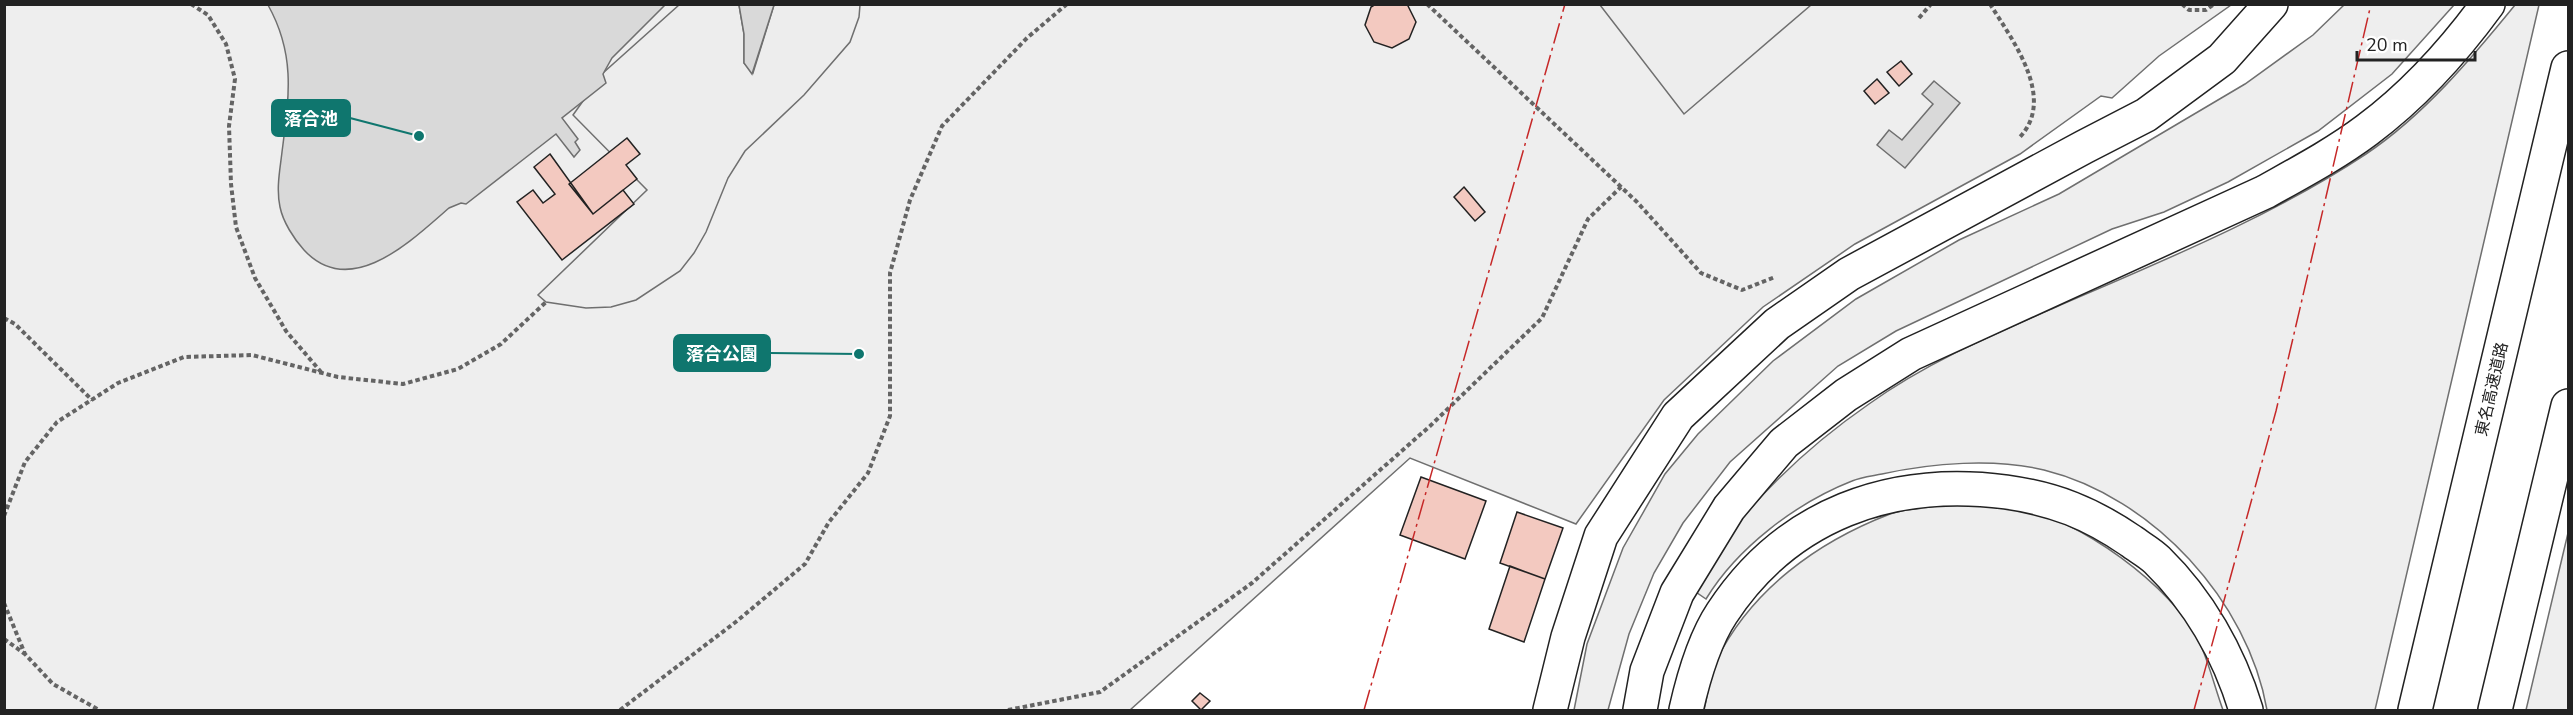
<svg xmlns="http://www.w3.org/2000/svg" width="2573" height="715" font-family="'Nunito Sans','Noto Sans JP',sans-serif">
	<rect width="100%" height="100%" fill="#fff"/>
	<path fill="#eee" stroke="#6f6f6f" stroke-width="1.5" d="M 4,5 L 2231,5 L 2159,56 L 2112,98 L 2101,96 L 2020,154 L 1855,244 L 1763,307 L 1664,400 L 1576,524 L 1410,458 L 1130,710 L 5,710 Z
		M 2344,5 L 2454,5 L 2392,74 L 2318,131 L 2228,182 L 2164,212 L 2112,229 L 1896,331 L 1838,366 L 1730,462 L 1683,523 L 1654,573 L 1629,634 L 1608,710 L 1574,710 L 1587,644 L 1623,548 L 1665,474 L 1698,434 L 1773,361 L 1856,299 L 1959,240 L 2059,194 L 2245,84 L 2313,35 Z
		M 2515,5 L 2539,5 L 2375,710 L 2267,710 C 2248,601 2153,497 2044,470 C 1994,458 1932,463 1882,474 C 1872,476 1861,477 1852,481 C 1796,503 1737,548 1706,599 L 1693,590 C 1703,574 1712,557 1723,542 C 1764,488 1814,442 1869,404 C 1926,363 1992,335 2056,307 C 2162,261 2269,218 2366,154 C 2424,115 2471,59 2515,5 Z
		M 1949,505 C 1972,506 1996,504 2018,508 C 2077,517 2173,587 2199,641 C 2209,663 2215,688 2223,710 L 1704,710 C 1708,695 1709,675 1716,661 C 1751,590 1817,542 1890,514 C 1908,508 1931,507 1949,505 Z
		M 2568,533 L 2568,710 L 2526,710 Z"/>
	<path fill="#ededed" stroke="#6f6f6f" stroke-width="1.5" d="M 679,5 L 739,5 L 744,34 L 744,63 L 753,73 L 774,5 L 860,5 L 859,17 L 850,42 L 804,95 L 745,151 L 728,178 L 706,232 L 694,253 L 680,271 L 636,300 L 611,307 L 586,308 L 546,302 L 538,295 L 647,190 L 573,115 L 603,73 Z
		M 1600,5 L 1811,5 L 1684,114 Z"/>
	<path fill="#d9d9d9" stroke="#6f6f6f" stroke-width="1.5" d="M 268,5 L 665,5 L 612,58 L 603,74 L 606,83 L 562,118 L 578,139 L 575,142 L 580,150 L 574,157 L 556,134 L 466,204 L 461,203 L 449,208 C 413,239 351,301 304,250 C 294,239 283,222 280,207 C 276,188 280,170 282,152 C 289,97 296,55 268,5 Z
		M 739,5 L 774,5 L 752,74 L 744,63 L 744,34 Z
		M 1934,81 L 1960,103 L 1905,168 L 1877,145 L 1889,130 L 1902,140 L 1933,104 L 1922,94 Z"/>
	<path fill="#f3c9c0" stroke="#222" stroke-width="1.5" d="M 1376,4 L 1407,4 L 1416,22 L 1409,39 L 1392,48 L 1374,42 L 1365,25 L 1371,7 Z
		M 1901,61 L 1912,74 L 1899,86 L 1887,72 Z
		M 1877,79 L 1889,93 L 1875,104 L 1864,91 Z
		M 627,138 L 640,154 L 626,165 L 637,179 L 593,214 L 569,184 Z
		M 550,154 L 593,214 L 623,190 L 634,204 L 562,260 L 517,202 L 533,190 L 543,203 L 555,194 L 534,167 Z
		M 1464,187 L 1485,212 L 1475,221 L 1454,197 Z
		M 1421,477 L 1486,501 L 1465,559 L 1400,535 Z
		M 1517,512 L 1563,528 L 1545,579 L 1500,563 Z
		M 1510,566 L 1545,579 L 1524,642 L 1489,629 Z
		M 1200,693 L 1210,701 L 1201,710 L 1192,701 Z"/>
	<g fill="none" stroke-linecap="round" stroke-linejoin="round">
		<g stroke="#222" stroke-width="36">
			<path id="minor" d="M 1550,710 L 1568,637 L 1601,536 L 1678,416 L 1777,324 L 1849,274 L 2084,147 L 2146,115 L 2222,59 L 2271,4"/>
		</g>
		<g stroke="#222" stroke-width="36">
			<path id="motorway" d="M 1640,710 L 1647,671 L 1677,593 L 1729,508 L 1784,443 L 1846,395 L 1911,354 L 2265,192 C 2299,173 2335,154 2367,130 C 2414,95 2453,52 2488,4
				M 1686,710 C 1693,679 1704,640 1722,613 C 1787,514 1891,477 2006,492 C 2055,499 2090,513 2131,541 C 2139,547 2150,553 2157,560 C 2199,601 2229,654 2246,710
				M 2415,710 L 2568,68
				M 2495,710 L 2568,406"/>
		</g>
		<path stroke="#646464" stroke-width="4" stroke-dasharray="4.5 3" stroke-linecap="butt" d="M 191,4 L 208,15 L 226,44 L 235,79 L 229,126 L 231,184 L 236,227 L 255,278 L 286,331 L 321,372
			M 1427,4 L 1637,202 L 1701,273 L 1742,290 L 1775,277
			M 1990,4 C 2013,41 2057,99 2019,138
			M 2182,4 L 2189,10 L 2206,10 L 2214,4
			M 1919,18 L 1931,4
			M 4,318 L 15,324 L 92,400
			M 4,516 L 25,462 L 57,422 L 118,383 L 184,357 L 252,355 L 338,377 L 403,384 L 458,369 L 501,344 L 546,302
			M 4,603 L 25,654 L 53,684 L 99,710
			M 4,639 L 25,654
			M 620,710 L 737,621 L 805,564 L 829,522 L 868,473 L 890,416 L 890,273 L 910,200 L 942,126 L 1027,38 L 1067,4
			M 1008,710 L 1100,692 L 1252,583 L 1430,426 L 1542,318 L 1588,219 L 1621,187"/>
		<use href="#minor" stroke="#fff" stroke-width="33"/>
		<use href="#motorway" stroke="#fff" stroke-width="33"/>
		<path stroke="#c62828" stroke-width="1.5" stroke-dasharray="21 4.5 3 4.5" stroke-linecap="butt" d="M 1364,710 L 1565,4
			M 2194,710 L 2276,411 L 2371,4"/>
	</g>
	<g text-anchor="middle" stroke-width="4.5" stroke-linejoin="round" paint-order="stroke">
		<g font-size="16" fill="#222" stroke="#fff">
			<text transform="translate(2491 389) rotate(-77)" y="6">東名高速道路</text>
		</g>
	</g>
	<path fill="none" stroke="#0f766e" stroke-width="2" d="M419 136L350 118M859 354L770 353"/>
	<g fill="#0f766e" stroke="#fff" stroke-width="2">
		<circle cx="419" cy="136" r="6"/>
		<circle cx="859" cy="354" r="6"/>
	</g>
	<g fill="#0f766e" stroke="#0f766e" stroke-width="2">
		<rect x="272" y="100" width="78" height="36" rx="6"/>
		<rect x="674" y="335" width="96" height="36" rx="6"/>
	</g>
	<g font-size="18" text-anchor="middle" font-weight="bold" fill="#fff">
		<text x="311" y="125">落合池</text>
		<text x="722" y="360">落合公園</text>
	</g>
	<rect width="2573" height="715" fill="none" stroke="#222222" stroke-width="12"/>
	<path d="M2357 51v9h118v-9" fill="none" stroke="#222222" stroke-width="3"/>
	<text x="2366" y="51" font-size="18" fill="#222222" stroke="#ffffff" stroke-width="4.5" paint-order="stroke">20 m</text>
</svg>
